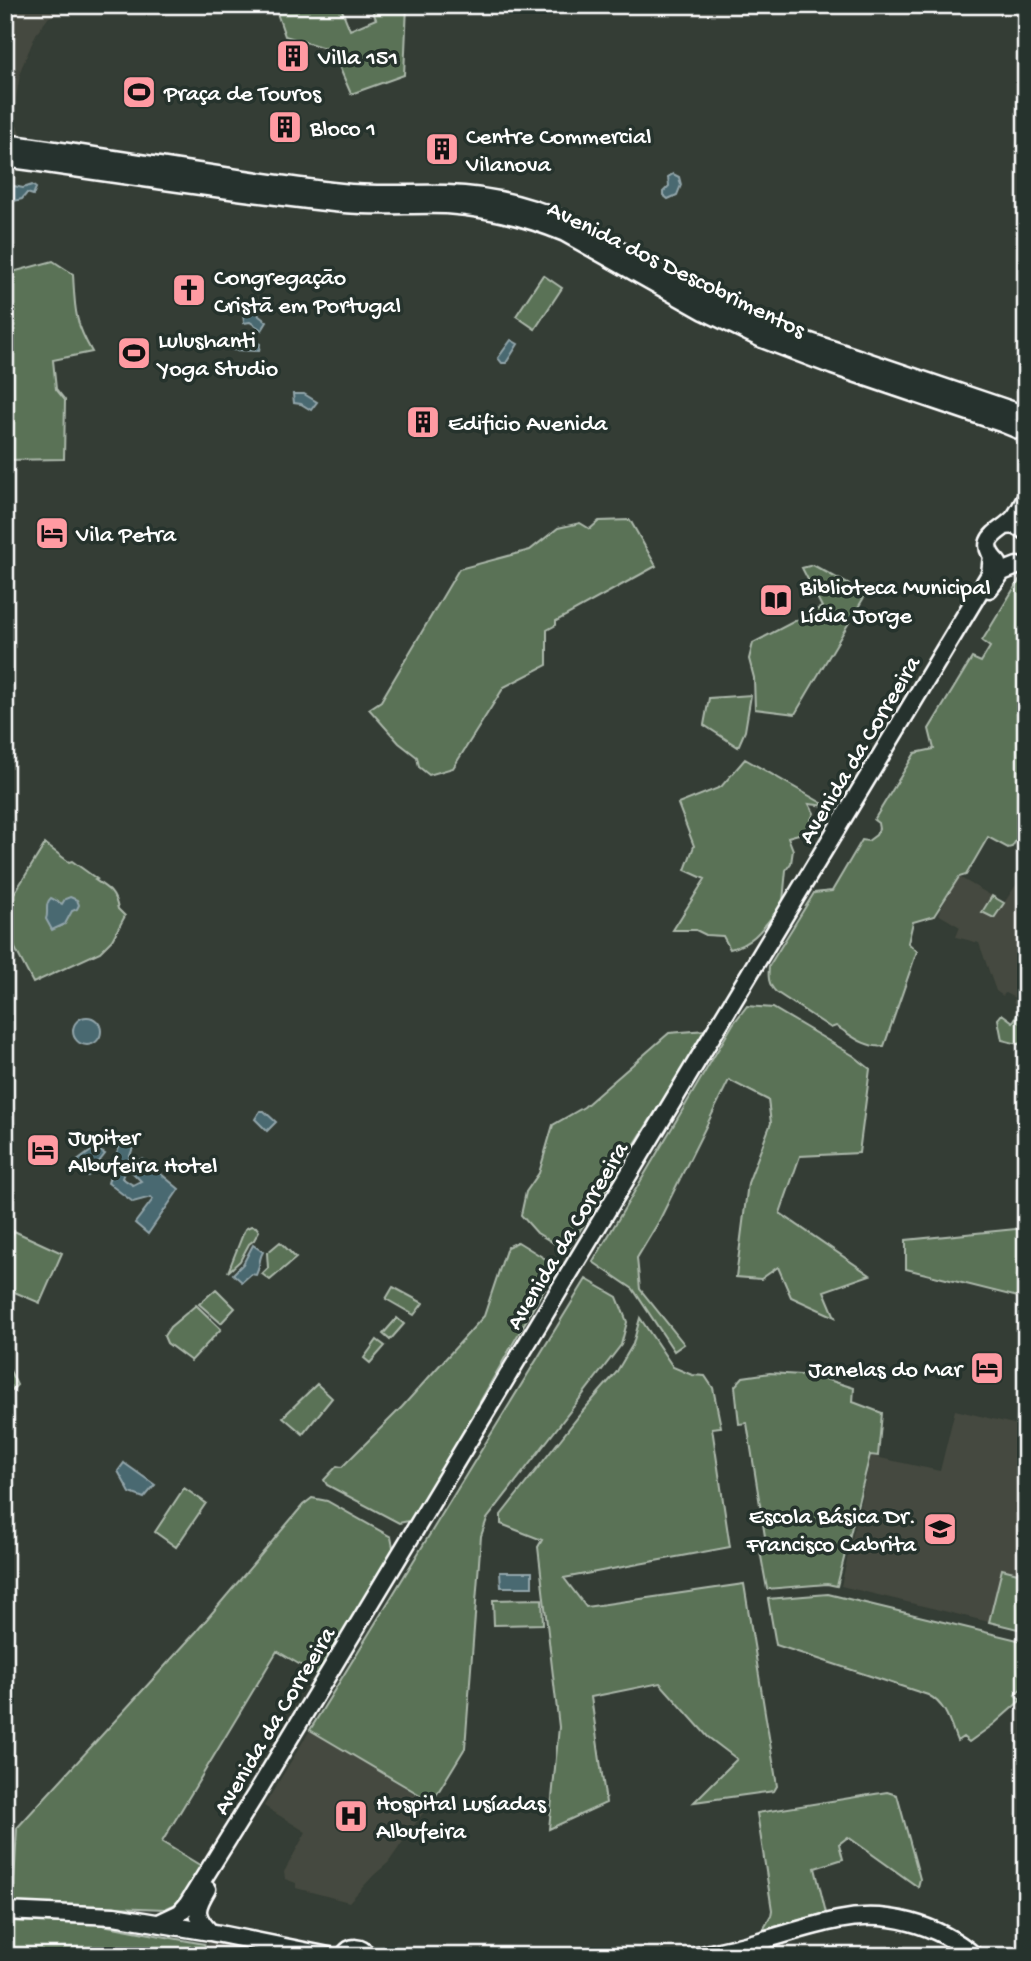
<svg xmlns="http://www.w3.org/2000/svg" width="1031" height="1961" font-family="'Gochi Hand',sans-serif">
	<rect width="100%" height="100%" fill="#343d35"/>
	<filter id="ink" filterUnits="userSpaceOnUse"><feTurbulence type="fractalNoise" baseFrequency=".0143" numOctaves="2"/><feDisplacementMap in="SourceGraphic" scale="14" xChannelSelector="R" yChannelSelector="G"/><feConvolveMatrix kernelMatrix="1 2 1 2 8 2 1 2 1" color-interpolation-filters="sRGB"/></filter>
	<g filter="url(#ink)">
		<path fill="#45493f" d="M 5,5 L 79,5 L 49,17 L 36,34 L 21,69 L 13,116 L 21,135 L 5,134 Z
			M 1026,870 L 1026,990 L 1017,1005 L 1013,1003 L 1015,998 L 1005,993 L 1003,996 L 996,991 L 979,943 L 956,937 L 960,927 L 938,914 L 959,877 L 1004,903 Z
			M 955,1410 L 1026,1427 L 1026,1631 L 841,1586 L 871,1456 L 940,1471 Z
			M 310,1730 L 430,1803 L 388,1863 L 374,1875 L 349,1902 L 296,1888 L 296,1883 L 285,1879 L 284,1872 L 306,1832 L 264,1806 Z
			M 207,1942 L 282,1956 L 214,1956 Z"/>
		<path fill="#5a7257" stroke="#acb8ab" stroke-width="2" d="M 292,5 L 340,5 L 350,30 L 376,19 L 371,7 L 376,5 L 407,5 L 404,75 L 351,94 L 332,50 L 285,36 L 277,13 Z
			M 53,261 L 73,274 C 75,309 74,321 92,352 L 53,360 L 56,389 L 65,400 L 64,459 L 5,460 L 5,274 Z
			M 543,275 L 562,288 L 535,329 L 516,316 Z
			M 630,520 L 656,566 L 556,621 L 556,625 L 547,630 L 547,665 L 504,687 L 453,768 L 429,775 L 419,767 L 417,757 L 399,743 L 369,709 L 381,701 L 459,569 L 530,550 L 558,528 L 580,523 L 590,529 L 599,521 Z
			M 813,565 L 866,594 L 795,714 L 755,709 L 754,678 L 749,659 L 753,643 L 822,607 L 802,568 Z
			M 1026,578 L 1026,824 L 1012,847 L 1008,848 L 988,837 L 966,875 L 959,877 L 934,916 L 913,922 L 908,943 L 917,951 L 884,1046 C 866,1049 851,1035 836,1026 L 831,1028 L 776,992 C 768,984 768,977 769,966 L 814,893 L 832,891 L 862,840 L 868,841 L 876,835 L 879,829 L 878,823 L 874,820 L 915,753 L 934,749 L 929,729 L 972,658 L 981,662 L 990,647 L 982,641 L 1019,580 Z
			M 751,695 L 745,731 L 738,747 L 704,725 L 709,698 Z
			M 745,759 L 827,806 L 809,804 L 814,813 L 806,832 L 788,837 L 793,850 L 791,863 L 786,870 L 783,901 L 780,907 C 765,925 754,944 730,949 L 723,936 L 706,935 L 696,930 L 673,930 L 705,879 L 685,870 L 694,846 L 678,804 L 721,787 Z
			M 45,844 L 69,862 L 72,861 L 97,879 L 95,880 C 110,890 115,893 118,909 L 125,916 L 112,940 L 100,952 L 33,983 L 5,929 L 5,894 L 14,893 L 17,889 Z
			M 992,896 L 1004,903 L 994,918 L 982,912 Z
			M 1026,1000 L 1026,1046 L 1002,1040 L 998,1019 L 1002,1014 L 1013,1022 Z
			M 747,1006 L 773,1008 L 854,1056 L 870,1069 L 859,1153 L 800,1156 L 780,1213 L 870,1275 L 824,1291 L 835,1317 L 791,1297 L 778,1267 L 761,1279 L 736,1277 L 748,1183 L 771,1123 L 768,1100 L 729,1080 L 658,1223 L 637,1258 L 640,1289 L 684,1344 L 674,1351 L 633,1289 L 593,1262 L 733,1024 Z
			M 707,1030 L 567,1251 L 537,1233 L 521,1215 L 526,1192 L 539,1173 L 553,1125 L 584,1107 L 669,1033 Z
			M 251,1226 L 256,1227 L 259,1231 L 254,1240 L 249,1244 L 240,1261 L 228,1272 L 245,1229 Z
			M 1026,1228 L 1026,1299 L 906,1269 L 906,1240 Z
			M 14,1231 L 62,1253 L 40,1303 L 5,1288 L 5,1252 Z
			M 280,1242 L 296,1258 L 270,1280 L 262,1274 L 268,1268 L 267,1253 Z
			M 518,1242 L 557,1266 L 413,1520 L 399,1523 L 327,1485 L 324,1480 L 337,1466 L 342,1467 L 402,1407 L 484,1316 L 507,1247 Z
			M 586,1279 L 617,1297 L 627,1322 L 621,1345 L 487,1519 L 481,1536 L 465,1748 L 432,1802 L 310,1730 Z
			M 393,1287 L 423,1303 L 414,1315 L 386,1299 Z
			M 216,1289 L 235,1308 L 221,1323 L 199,1304 Z
			M 196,1305 L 221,1329 L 191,1361 L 167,1343 L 164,1336 L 170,1327 Z
			M 397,1318 L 404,1324 L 390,1340 L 383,1334 Z
			M 640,1318 L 673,1367 L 692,1375 L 705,1376 L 713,1388 L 721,1427 L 712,1428 L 730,1547 L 564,1578 L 586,1607 L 744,1584 L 777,1786 L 774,1791 L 694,1802 L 737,1759 L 708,1737 L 660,1683 L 591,1697 L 606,1803 L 549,1829 L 559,1727 L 538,1547 L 542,1540 L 501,1524 L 501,1515 L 582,1412 L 616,1373 L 633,1344 Z
			M 377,1340 L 385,1346 L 370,1363 L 364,1358 Z
			M 5,1365 L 8,1367 L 17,1385 L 5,1397 Z
			M 770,1373 L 816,1376 L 854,1388 L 853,1402 L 882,1413 L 878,1456 L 870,1455 L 837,1586 L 827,1584 L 767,1589 L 760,1551 L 767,1549 L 747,1423 L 739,1424 L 735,1386 L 743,1377 Z
			M 317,1384 L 332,1398 L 303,1434 L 283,1417 Z
			M 184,1488 L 206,1503 L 176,1547 L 155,1532 Z
			M 312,1498 L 327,1501 L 391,1537 L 394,1552 L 319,1676 L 277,1651 L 162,1842 L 203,1867 L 184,1900 L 165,1909 L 13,1903 L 17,1828 L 196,1632 L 303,1505 Z
			M 1002,1569 L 1026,1575 L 1026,1631 L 989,1622 Z
			M 828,1594 L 1026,1642 L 1026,1684 L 1015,1695 L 1021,1700 L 994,1724 L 969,1742 L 963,1737 L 957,1741 C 950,1723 946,1704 928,1695 L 776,1645 L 768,1599 Z
			M 542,1599 L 543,1624 L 494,1625 L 493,1600 Z
			M 887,1792 L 897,1795 L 920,1879 L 918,1887 L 848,1837 L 839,1844 L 843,1859 L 815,1868 L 826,1913 L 763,1930 L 771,1916 L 772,1910 L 757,1813 Z
			M 5,1921 L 97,1924 L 204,1944 L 211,1956 L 5,1956 Z"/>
		<path fill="#4a6971" stroke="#92a5aa" stroke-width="2" d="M 673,174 L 679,177 L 681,185 L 677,195 L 668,199 L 663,195 L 663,192 L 669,186 L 668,177 Z
			M 9,185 L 23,188 L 32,185 L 36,188 L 33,195 L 27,193 L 22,199 L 14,201 L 5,196 L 5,188 Z
			M 249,308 L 258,313 L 259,316 L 267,322 L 262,330 L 250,322 L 244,323 L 243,312 Z
			M 238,335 L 260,344 L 259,351 L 232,350 L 230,348 Z
			M 511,340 L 518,344 L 506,363 L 502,363 L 498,358 Z
			M 293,394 L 304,394 L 317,402 L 311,410 L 301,404 L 294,403 Z
			M 70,897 L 77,900 L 79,905 L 77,909 L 72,911 L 65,924 L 52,930 L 46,919 C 49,912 44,904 51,898 L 62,904 L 65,899 Z
			M73 1031a14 14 0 1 1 28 0a14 14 0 1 1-28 0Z
			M 260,1111 L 264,1111 L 276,1122 L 267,1131 L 255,1119 Z
			M 122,1137 L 135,1142 L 122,1178 L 133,1185 L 141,1181 L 130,1170 L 134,1161 L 143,1159 L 179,1189 L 148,1234 L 135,1223 L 153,1199 L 151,1197 L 133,1202 L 108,1183 Z
			M 95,1148 L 105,1154 L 88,1176 L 72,1165 Z
			M 253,1245 L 263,1252 C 258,1260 261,1266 256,1275 L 251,1274 L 242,1282 L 233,1274 L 243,1264 Z
			M 124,1463 L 155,1485 L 144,1498 L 130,1493 L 118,1471 Z
			M 500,1572 L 532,1572 L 532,1587 L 501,1587 Z"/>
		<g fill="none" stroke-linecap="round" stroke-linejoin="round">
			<g stroke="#fff" stroke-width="21">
				<path id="secondary" d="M 5,143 C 117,158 229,179 341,192 C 376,196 412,193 447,194 C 490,195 531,206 570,223 C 639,260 708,302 781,332 L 1026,415
					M 5,158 C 118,174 231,192 344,204 C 378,207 412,204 446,205 C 487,208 527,217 565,233 L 704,311 L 762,339 L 833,366 L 1004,424 L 1026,433
					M 1005,526 L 1014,525 L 1026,531
					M 998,563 C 973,538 1002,532 1014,518 C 1019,512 1022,504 1026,498
					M 989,589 L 1002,572 L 1017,566
					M 207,1889 C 195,1909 194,1915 210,1932
					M 5,1911 L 114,1916 L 210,1932 L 329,1956
					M 159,1923 L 180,1913 L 187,1905 L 256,1794 L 990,574 L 992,556
					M 344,1956 C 350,1945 362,1946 368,1956
					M 697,1956 C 718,1951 740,1947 760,1941 C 786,1934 812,1925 838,1920 C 887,1910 937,1924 975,1956"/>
			</g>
			<use href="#secondary" stroke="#26332d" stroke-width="16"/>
		</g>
	</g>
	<defs>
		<g id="building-square" transform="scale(1.75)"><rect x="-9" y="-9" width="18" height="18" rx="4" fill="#ff9aa2" stroke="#26332d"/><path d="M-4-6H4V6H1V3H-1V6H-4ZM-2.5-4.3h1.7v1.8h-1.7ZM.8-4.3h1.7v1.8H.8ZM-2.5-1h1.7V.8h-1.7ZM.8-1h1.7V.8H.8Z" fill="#111"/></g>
		<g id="stadium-square" transform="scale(1.75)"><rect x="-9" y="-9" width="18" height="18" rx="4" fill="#ff9aa2" stroke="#26332d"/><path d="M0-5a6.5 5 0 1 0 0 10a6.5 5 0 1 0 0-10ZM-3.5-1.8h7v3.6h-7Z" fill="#111"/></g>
		<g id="church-square" transform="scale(1.75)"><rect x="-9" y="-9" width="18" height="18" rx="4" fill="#ff9aa2" stroke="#26332d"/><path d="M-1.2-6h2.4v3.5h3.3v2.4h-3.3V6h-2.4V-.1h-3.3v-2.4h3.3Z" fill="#111"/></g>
		<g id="hotel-square" transform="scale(1.75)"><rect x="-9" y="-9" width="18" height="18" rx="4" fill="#ff9aa2" stroke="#26332d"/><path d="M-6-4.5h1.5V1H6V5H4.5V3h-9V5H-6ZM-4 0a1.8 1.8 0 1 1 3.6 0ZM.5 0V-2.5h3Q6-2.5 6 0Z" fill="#111"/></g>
		<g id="library-square" transform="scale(1.75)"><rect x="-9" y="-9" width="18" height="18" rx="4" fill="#ff9aa2" stroke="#26332d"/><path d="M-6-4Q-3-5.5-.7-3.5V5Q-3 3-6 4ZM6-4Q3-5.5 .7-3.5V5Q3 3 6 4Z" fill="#111"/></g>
		<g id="school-square" transform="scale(1.75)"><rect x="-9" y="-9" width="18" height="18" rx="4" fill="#ff9aa2" stroke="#26332d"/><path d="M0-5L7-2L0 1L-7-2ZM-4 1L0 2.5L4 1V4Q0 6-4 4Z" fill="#111"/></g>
		<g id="hospital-square" transform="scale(1.75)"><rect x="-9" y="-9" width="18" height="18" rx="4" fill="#ff9aa2" stroke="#26332d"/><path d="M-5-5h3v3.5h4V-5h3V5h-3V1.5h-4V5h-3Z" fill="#111"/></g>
	</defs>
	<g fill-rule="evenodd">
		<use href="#building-square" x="293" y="56"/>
		<use href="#stadium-square" x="139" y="92"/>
		<use href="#building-square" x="285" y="127"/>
		<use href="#building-square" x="442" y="149"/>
		<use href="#church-square" x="189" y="290"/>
		<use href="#stadium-square" x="134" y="353"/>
		<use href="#building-square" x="423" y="422"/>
		<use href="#hotel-square" x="52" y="533"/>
		<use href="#library-square" x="776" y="600"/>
		<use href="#hotel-square" x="43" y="1150"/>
		<use href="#hotel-square" x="987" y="1368"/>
		<use href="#school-square" x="940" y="1529"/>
		<use href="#hospital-square" x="351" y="1816"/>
	</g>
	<g text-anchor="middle" stroke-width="7" stroke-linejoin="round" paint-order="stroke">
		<g font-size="24" fill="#fff" stroke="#26332d" text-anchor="start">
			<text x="318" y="64">Villa 151</text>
			<text x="164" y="100">Praça de Touros</text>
			<text x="310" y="135">Bloco 1</text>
			<text x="466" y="143">Centre Commercial<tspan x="466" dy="28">Vilanova</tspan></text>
			<text x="214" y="284">Congregação<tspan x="214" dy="28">Cristã em Portugal</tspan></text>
			<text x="158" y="347">Lulushanti<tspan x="158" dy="28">Yoga Studio</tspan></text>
			<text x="448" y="430">Edificio Avenida</text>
			<text x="76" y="541">Vila Petra</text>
			<text x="800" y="594">Biblioteca Municipal<tspan x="800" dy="28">Lídia Jorge</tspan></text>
			<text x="68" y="1144">Jupiter<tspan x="68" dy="28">Albufeira Hotel</tspan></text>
			<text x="962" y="1376" text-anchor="end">Janelas do Mar</text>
			<text x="916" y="1523" text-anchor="end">Escola Básica Dr.<tspan x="916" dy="28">Francisco Cabrita</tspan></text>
			<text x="376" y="1810">Hospital Lusíadas<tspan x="376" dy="28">Albufeira</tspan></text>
		</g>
		<g font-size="24" fill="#fff" stroke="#26332d">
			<text transform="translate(677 268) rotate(26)" y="8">Avenida dos Descobrimentos</text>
			<text transform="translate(858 749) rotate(-59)" y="8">Avenida da Correeira</text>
			<text transform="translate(566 1235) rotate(-59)" y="8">Avenida da Correeira</text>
			<text transform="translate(273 1720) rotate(-59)" y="8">Avenida da Correeira</text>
		</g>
	</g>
	<rect width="1031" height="1961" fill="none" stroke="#26332d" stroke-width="28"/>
	<rect x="14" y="14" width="1003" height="1933" fill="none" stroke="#fff" stroke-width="2.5" filter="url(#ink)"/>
</svg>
